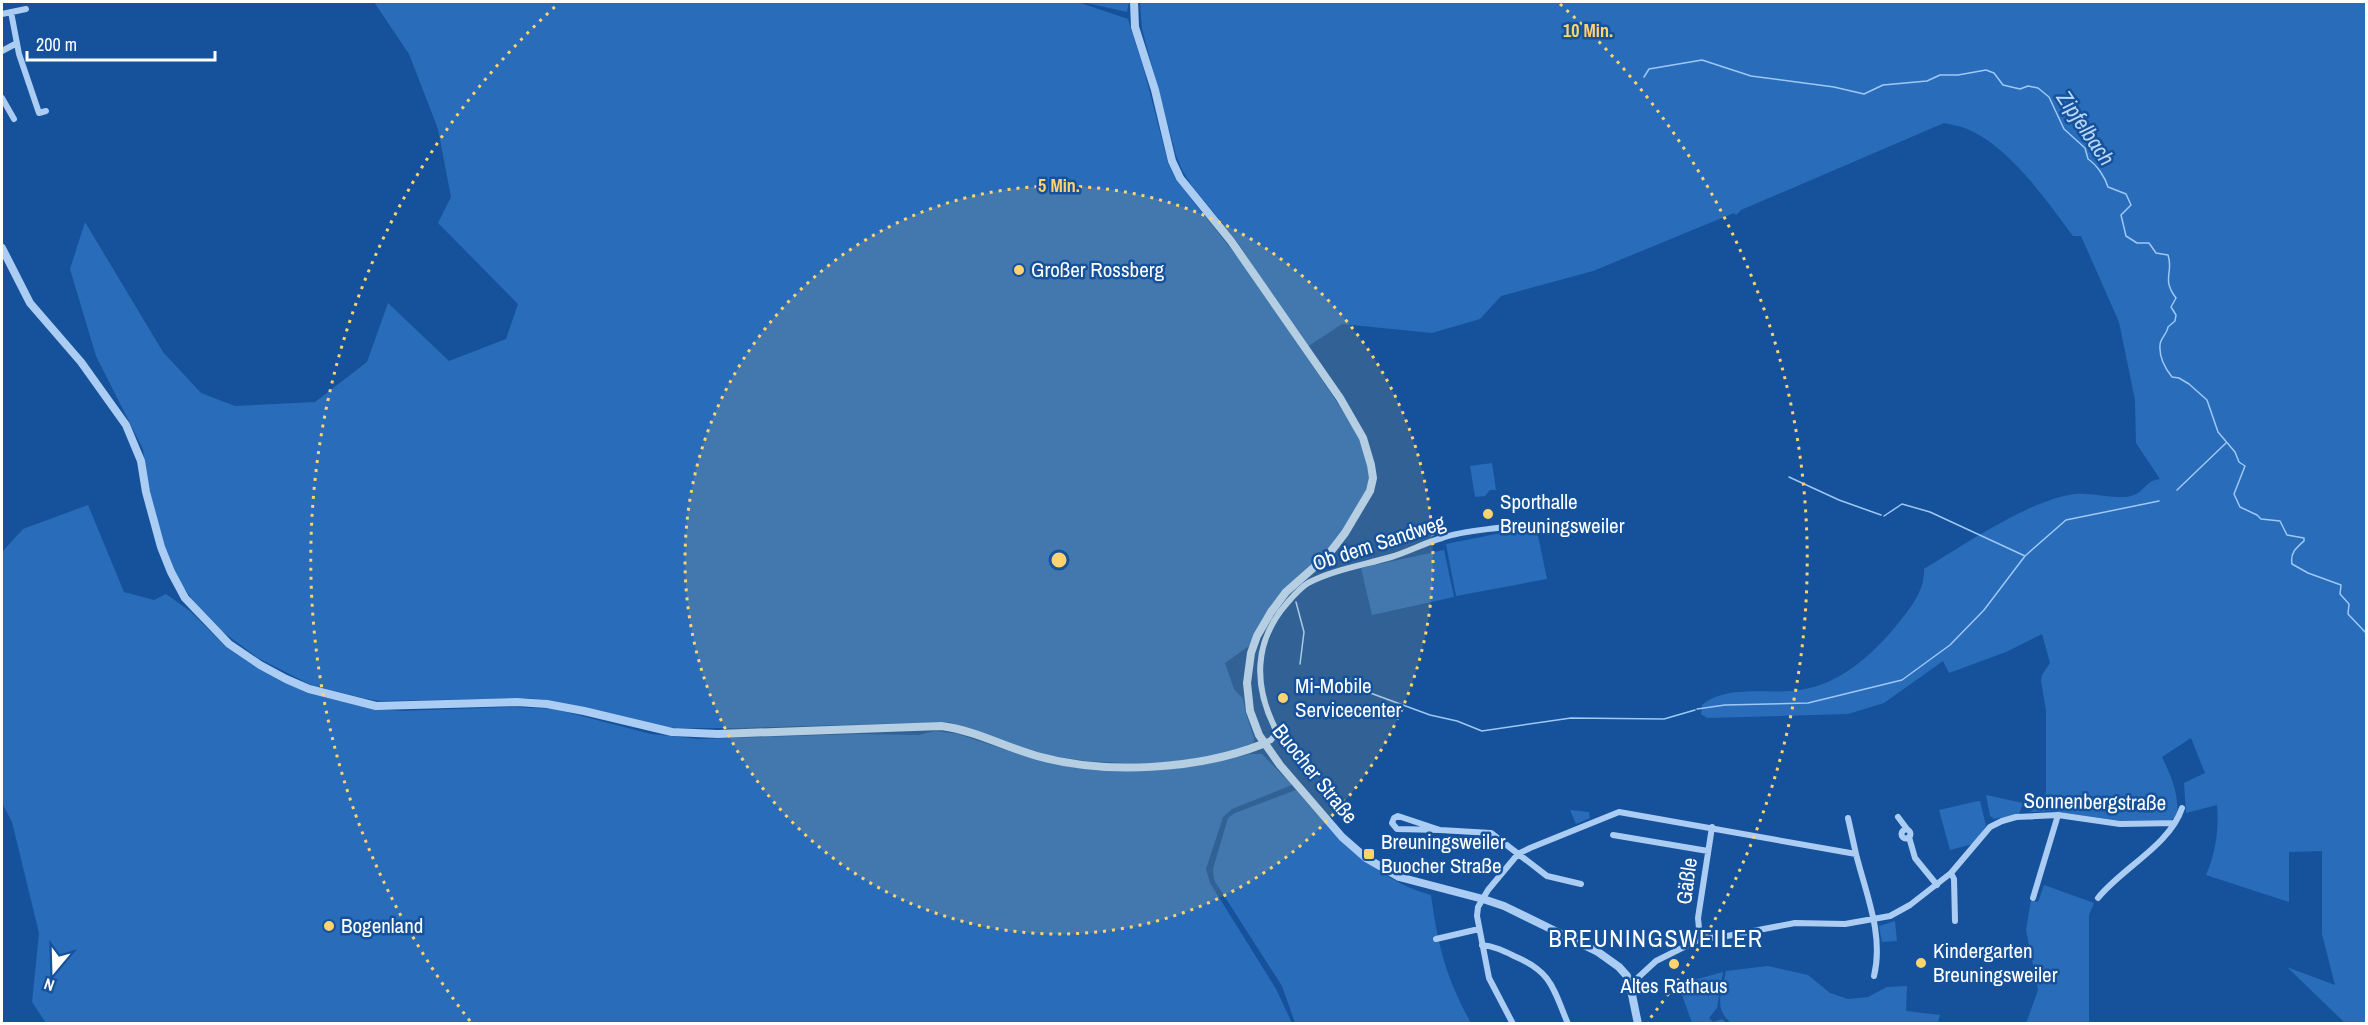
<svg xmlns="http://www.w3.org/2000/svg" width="2368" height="1025" font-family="'Archivo Narrow',sans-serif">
	<rect width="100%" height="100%" fill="#16529b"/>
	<path fill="#296cb9" d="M 374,2 L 1078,2 L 1128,19 L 1144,70 L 1168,163 L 1175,178 L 1242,263 L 1333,396 L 1358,436 L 1367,457 L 1370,482 L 1362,501 L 1331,548 L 1275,601 L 1264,616 L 1249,646 L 1225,663 L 1234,689 L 1243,699 L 1246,714 L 1254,738 L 1253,744 L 1204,759 L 1143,764 L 1086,761 L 1047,755 L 1009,745 L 949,722 L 738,728 L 676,728 L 655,725 L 554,701 L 529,698 L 380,701 L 363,698 L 311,685 L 258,658 L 211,623 L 195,604 L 175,574 L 148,501 L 143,449 L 96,356 L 70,269 L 85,222 L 163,352 L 201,393 L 235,406 L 315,402 L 367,362 L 388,303 L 449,361 L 506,339 L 518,304 L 438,223 L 451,197 L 438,129 L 409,54 Z
		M 1082,2 L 1129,2 L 1127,12 Z
		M 1140,2 L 2366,2 L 2366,1023 L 2345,1023 L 2287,967 L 2335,985 L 2322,934 L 2322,851 L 2289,852 L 2289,902 L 2206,875 C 2216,852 2219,829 2217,805 L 2186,813 L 2184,783 L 2205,773 L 2191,738 L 2162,757 C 2171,776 2179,793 2177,815 L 2171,820 L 2121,821 L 2052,811 L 2030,812 L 2042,801 L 2046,792 L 2046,710 L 2041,681 L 2042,675 L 2050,663 L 2042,634 L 2006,652 L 1949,673 L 1943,661 L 1884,703 L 1848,714 L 1707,718 L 1701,714 L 1702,705 C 1725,686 1762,693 1791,691 C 1837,688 1872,656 1900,621 C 1912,606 1925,589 1924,569 C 1962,546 2031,499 2075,494 C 2092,492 2119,501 2134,495 C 2145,491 2145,481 2160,479 L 2136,443 L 2135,400 L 2119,322 L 2081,236 L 2073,236 C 2047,201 2009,146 1967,129 C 1960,126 1952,125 1944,123 L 1741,210 L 1736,215 L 1734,213 L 1593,271 L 1501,296 L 1480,319 L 1432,333 L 1342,324 L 1307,347 L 1236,240 L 1192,186 L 1182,170 L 1176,155 L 1142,29 Z
		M 1492,463 L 1496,490 L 1490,490 L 1485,496 L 1475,497 L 1470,466 Z
		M 88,505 L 124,592 L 154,600 L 166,594 L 190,611 L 226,647 L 256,667 L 307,693 L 368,708 L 402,711 L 513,707 L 554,709 L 651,734 L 698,739 L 858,734 L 919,735 L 935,731 L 958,734 L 1027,757 L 1079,767 L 1172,769 L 1207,764 L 1250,754 L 1262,754 L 1292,785 L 1232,809 L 1223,817 L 1206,869 L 1210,883 L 1276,989 L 1292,1023 L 46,1023 L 32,1002 L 39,933 L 12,822 L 2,803 L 2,552 L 23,529 Z
		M 1536,526 L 1547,579 L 1456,596 L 1446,544 Z
		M 1444,550 L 1454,597 L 1372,615 L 1361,568 Z
		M 1296,790 C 1334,834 1373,879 1431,895 C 1438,946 1446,978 1471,1023 L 1295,1023 L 1282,986 L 1214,880 L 1213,869 L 1228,818 L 1235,813 Z
		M 1986,795 L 2023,803 L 2019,814 L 1994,819 L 1990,816 Z
		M 1978,801 L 1980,801 L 1986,826 L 1973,844 L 1950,850 L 1939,810 Z
		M 1570,810 L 1589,812 L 1590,818 L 1576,824 Z
		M 2044,885 L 2094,903 L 2089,915 L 2089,1023 L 2023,1024 L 2027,1021 L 2038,990 L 2026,930 L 2031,900 L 2038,902 Z
		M 1895,921 L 1897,941 L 1882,942 L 1879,926 Z
		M 1768,966 L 1808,975 L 1830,993 L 1848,999 L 1868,997 L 1887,987 L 1907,986 L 1906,1011 L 1940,1015 L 1938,1023 L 1731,1023 C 1713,1008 1722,992 1726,971 Z
		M 1723,972 L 1717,1008 L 1709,1018 L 1713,1022 L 1722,1019 L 1727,1023 L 1692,1023 L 1681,992 L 1690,981 Z"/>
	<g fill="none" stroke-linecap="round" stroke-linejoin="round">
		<path stroke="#9ec8f5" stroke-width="1.5" d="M 1644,77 L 1649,69 L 1702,60 L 1751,76 L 1834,87 L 1864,94 L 1883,85 L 1927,81 L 1940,75 L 1958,75 L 1986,70 L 1994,73 L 2003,85 L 2020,89 L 2028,86 L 2038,88 L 2049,97 L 2064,129 L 2085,148 L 2088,159 C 2097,165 2105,177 2108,187 L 2126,194 L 2131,205 L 2121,215 L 2126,236 L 2137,243 L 2149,243 L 2156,253 L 2168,255 C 2174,272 2161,279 2176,298 L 2171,307 L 2176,315 L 2175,321 L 2168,327 C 2167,334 2160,339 2160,345 C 2159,357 2164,367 2172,377 L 2179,378 L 2189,384 L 2207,400 L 2218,432 L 2235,452 L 2239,462 L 2245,466 L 2234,494 L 2240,507 L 2257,515 L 2261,519 L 2280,521 L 2287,535 L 2304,538 L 2304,541 C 2296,548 2290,553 2292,564 L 2308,573 L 2341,585 L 2340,594 L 2349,604 L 2348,614 L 2366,633
			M 1789,477 L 1839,500 L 1881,515
			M 2177,490 L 2226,443
			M 1884,516 L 1902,504 L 1930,512 L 2025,556
			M 1296,602 L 1304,632 L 1300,664
			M 1354,687 L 1430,715 L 1457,721 L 1482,731 L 1571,718 L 1664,719 L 1695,710
			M 1697,709 L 1725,705 L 1808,703 L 1902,680 L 1950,645 L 1984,610 L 2025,556 L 2066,520 L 2159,501"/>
		<path stroke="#abcdf3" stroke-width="6" d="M 11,12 L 19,54 L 39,113 L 46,111
			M 2,14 L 26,9
			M 2,51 L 17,43
			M 2,98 L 14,119
			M 1263,744 L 1271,740 L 1277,732 C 1253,687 1253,641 1288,602 C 1294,595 1300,588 1308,583 C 1332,570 1364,565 1391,557 C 1408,552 1424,543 1442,538 C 1461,531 1484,530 1504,527
			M 1398,816 L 1440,830 L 1397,829 L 1392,823 L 1394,818 Z
			M 1898,817 L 1907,829
			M 1848,818 L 1856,854
			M1901.5 834a4.5 4.5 0 1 1 9 0a4.5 4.5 0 1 1-9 0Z
			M 1440,830 L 1491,833 L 1547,876 L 1581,884
			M 1613,835 L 1708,851
			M 1909,837 L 1915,858 L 1937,885
			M 1951,873 L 1954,879 L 1955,921
			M 2033,898 L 2058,815
			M 2098,898 C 2122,868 2170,845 2182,808
			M 1436,939 L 1479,929
			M 1700,939 L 1698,918 L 1712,827
			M 1482,945 C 1494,946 1504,951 1514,956 C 1552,972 1553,988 1568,1024
			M 1630,985 L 1656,961 L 1700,939 L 1727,936 L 1795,923 L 1845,924 L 1890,916 L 1910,905 L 1951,873 L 1990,827 L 2002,821 L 2016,817 L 2058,815 L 2120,824 L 2174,823
			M 1513,1024 L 1489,978 L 1477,916 L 1478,907 L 1488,890 L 1518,854 L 1530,848 L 1619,812 L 1856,854 C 1866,894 1884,935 1874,976"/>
		<path stroke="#abcdf3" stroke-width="8" d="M 1134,2 L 1135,27 L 1155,90 L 1172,161 L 1180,178 L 1231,241 L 1340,398 L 1363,438 L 1371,465 L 1373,478 L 1370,491 L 1345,533 L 1328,555 L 1286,592 L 1271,612 L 1257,636 L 1251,653 L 1247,683 L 1250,711 L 1259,735 L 1280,765 L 1342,837 L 1366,858 L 1399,877 L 1483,899 L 1504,906 L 1598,952 L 1619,967 L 1627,976 L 1630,985 L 1638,1024
			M 2,248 L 30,303 L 81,362 L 126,425 L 141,461 L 146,492 L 161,547 L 171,572 L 185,598 L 229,644 L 260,665 L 286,679 L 309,689 L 376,706 L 517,702 L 547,704 L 584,711 L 672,732 L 718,734 L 941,726 C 974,730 1005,747 1037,756 C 1106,775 1197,770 1263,744"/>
	</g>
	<circle cx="1059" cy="560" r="374" fill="#ffd36d" fill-opacity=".12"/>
	<g fill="none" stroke="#ffd36d" stroke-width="3" stroke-dasharray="3 6">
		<circle cx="1059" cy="560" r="374"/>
		<path d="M470 1021A748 748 0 0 1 558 4M1560 4A748 748 0 0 1 1648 1021"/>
	</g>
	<g fill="#ffd36d" stroke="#16529b" stroke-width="2">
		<circle cx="1019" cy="270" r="6"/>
		<circle cx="1488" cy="514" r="6"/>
		<circle cx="1283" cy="698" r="6"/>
		<rect x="1363" y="848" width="12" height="12" rx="3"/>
		<circle cx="329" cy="926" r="6"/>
		<circle cx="1921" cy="963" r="6"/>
		<circle cx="1674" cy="964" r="6"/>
	</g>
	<g text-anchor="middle" stroke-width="5" stroke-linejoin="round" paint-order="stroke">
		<g font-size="21" fill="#fff" stroke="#16529b" text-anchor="start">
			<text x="1031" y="277">Großer Rossberg</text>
			<text x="1500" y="509">Sporthalle<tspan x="1500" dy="24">Breuningsweiler</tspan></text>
			<text x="1295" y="693">Mi-Mobile<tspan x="1295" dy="24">Servicecenter</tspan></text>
			<text x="1381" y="849">Breuningsweiler<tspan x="1381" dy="24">Buocher Straße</tspan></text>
			<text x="341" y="933">Bogenland</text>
			<text x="1933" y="958">Kindergarten<tspan x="1933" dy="24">Breuningsweiler</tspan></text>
			<text x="1674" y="993" text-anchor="middle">Altes Rathaus</text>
		</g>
		<g font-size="21" fill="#fff" stroke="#16529b">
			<text transform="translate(1379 543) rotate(-18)" y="7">Ob dem Sandweg</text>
			<text transform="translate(1315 774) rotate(51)" y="7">Buocher Straße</text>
			<text transform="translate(2095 802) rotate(1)" y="7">Sonnenbergstraße</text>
			<text transform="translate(1687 881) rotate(-82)" y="7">Gäßle</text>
		</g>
		<g font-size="22" font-style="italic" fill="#b8d7f9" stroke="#16529b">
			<text transform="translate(2086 128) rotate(56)" y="8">Zipfelbach</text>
		</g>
		<g font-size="24" letter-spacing="1.5" fill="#fff" stroke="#16529b">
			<text x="1656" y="947">BREUNINGSWEILER</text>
		</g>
	</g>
	<circle cx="1059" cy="560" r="9" fill="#ffd36d" stroke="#16529b" stroke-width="3"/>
	<g font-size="18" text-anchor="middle" font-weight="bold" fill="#ffd36d" stroke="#16529b" stroke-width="5" stroke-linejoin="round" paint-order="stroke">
		<text x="1588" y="37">10 Min.</text>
		<text x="1059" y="192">5 Min.</text>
	</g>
	<rect width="2368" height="1025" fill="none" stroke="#ffffff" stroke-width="6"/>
	<g transform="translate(54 971) rotate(199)" stroke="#16529b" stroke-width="4.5" paint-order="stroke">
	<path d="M0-4.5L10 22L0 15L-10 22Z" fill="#ffffff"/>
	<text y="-9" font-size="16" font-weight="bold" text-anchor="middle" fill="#ffffff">N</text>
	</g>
	<path d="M27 51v9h188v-9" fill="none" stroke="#ffffff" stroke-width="3"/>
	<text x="36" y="51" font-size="18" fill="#ffffff" stroke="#16529b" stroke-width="4.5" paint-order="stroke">200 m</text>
</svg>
